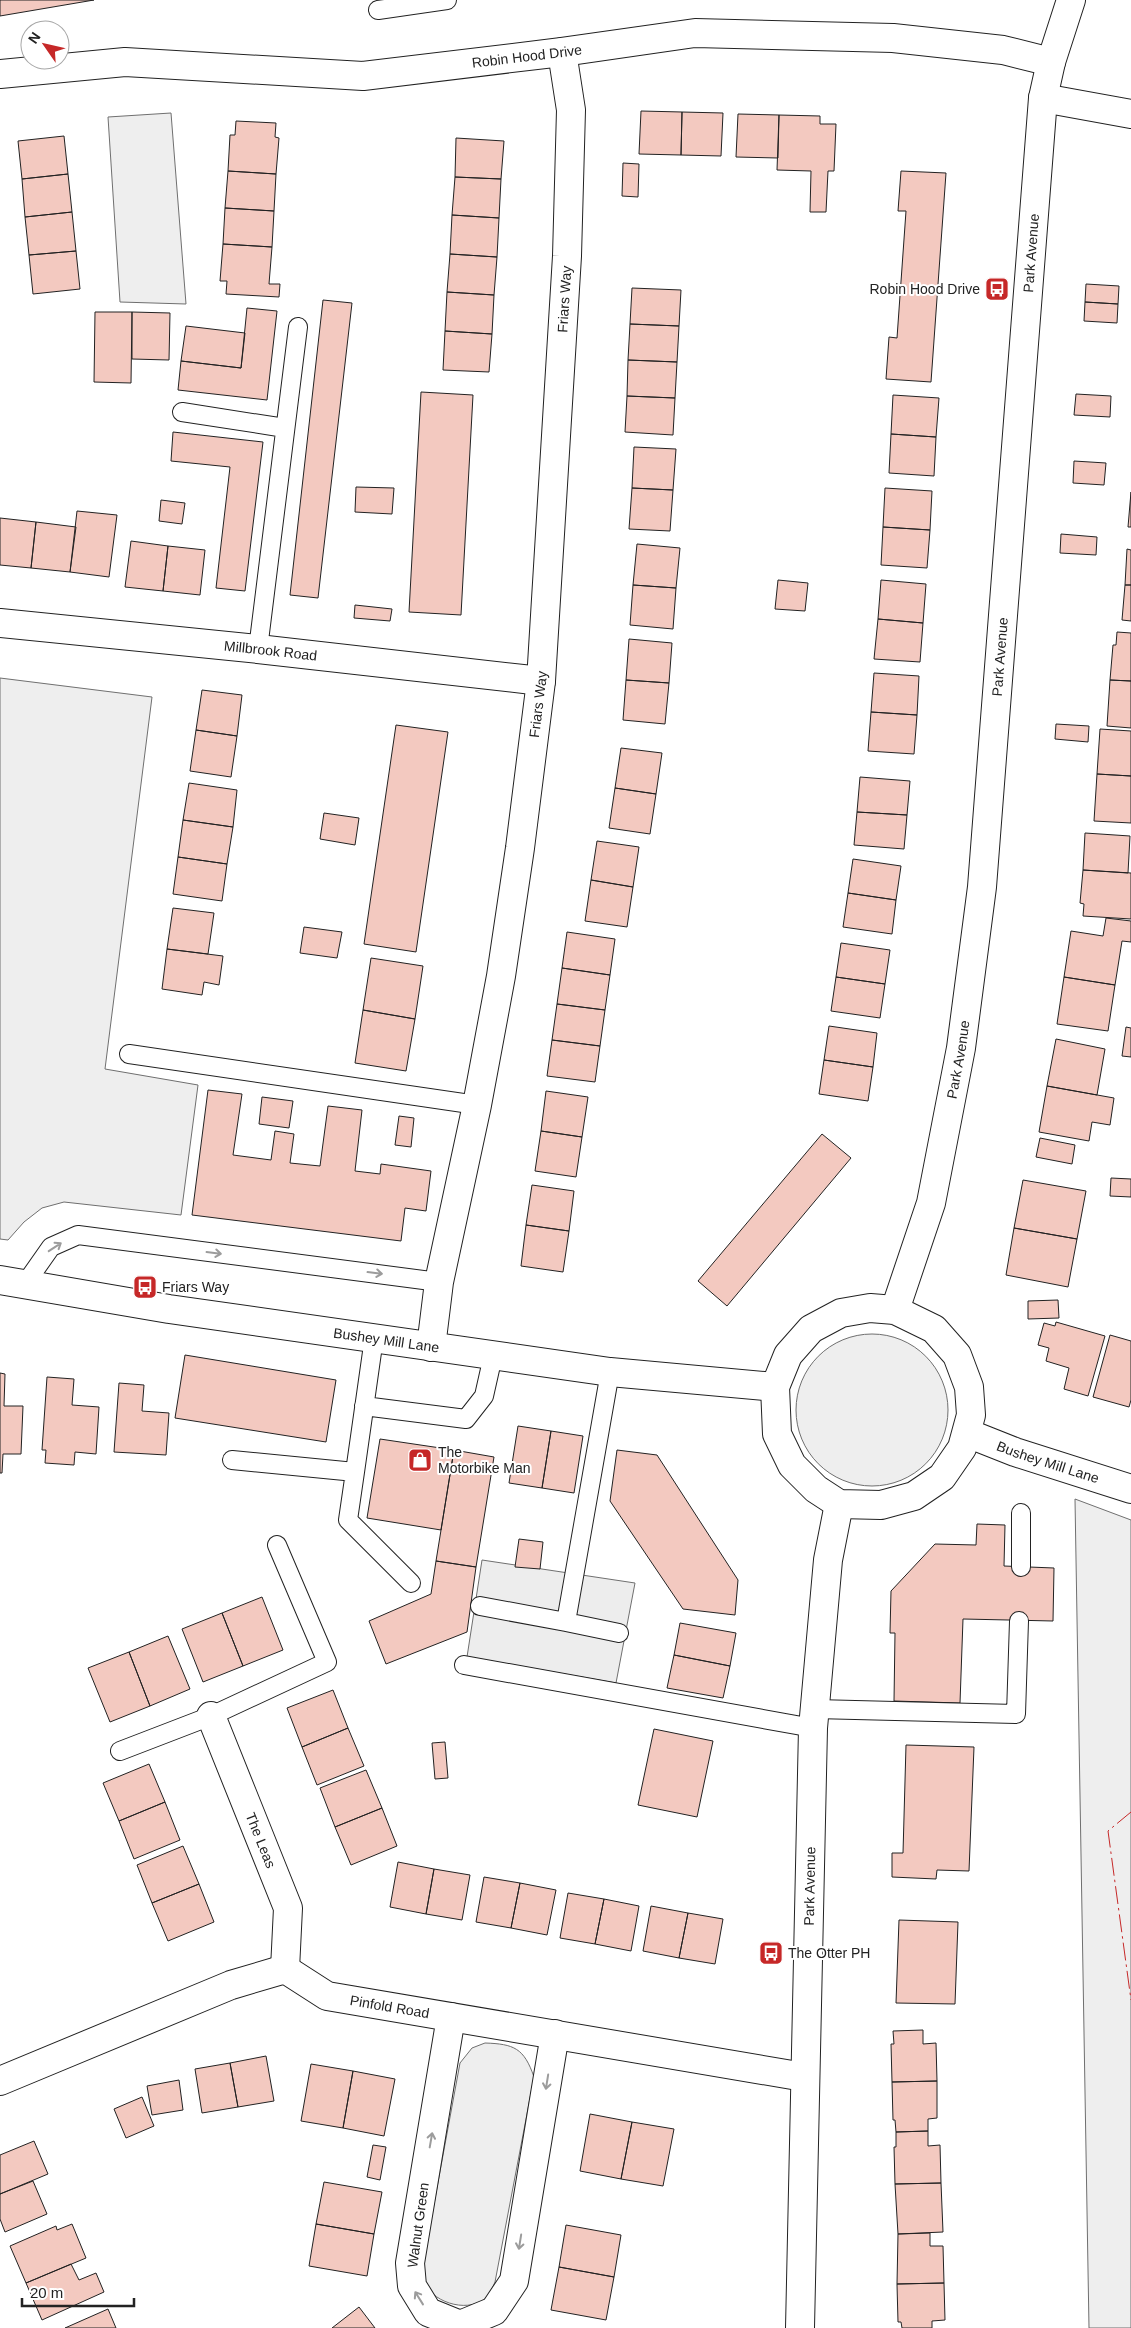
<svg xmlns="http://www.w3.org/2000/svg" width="1131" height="2328" font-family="Arial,sans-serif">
	<rect width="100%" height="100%" fill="#fff"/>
	<path fill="#eee" stroke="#6f6f6f" d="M 171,113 L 186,304 L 120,302 L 108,117 Z
		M 0,678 L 152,697 L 105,1069 L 198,1085 L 181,1215 L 64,1202 L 42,1208 L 24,1222 L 8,1240 L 0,1239 Z
		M796 1410a76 76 0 1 1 152 0a76 76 0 1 1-152 0Z
		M 1075,1499 L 1131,1520 L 1131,2328 L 1089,2328 Z
		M 485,2043 C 514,2044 524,2048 534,2077 L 495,2282 C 493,2286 491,2293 488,2296 C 471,2314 435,2304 425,2284 C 423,2280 423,2273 422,2269 L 460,2063 L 472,2048 Z"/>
	<path fill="#ededed" stroke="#6f6f6f" d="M 482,1560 L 635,1583 L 616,1683 L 467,1657 Z"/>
	<path fill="#f3c9c0" stroke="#222" d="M 0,0 L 94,0 L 0,16 Z
		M 641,111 L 682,112 L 681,155 L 639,154 Z
		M 682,112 L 723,113 L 721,156 L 681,155 Z
		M 738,114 L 779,115 L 778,158 L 736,157 Z
		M 779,115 L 820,116 L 820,124 L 836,124 L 834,171 L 828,171 L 826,212 L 810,212 L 811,171 L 777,170 Z
		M 236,121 L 276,123 L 275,137 L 279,138 L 276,174 L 228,171 L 230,135 L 235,135 Z
		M 64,136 L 68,174 L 22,179 L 18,141 Z
		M 456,138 L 504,141 L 501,179 L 455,177 Z
		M 623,163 L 639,164 L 638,197 L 622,196 Z
		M 228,171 L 276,174 L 274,211 L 225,208 Z
		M 901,171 L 946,173 L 931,382 L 886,379 L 889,337 L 897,338 L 906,211 L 898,211 Z
		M 68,174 L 72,212 L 25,217 L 22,179 Z
		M 455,177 L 501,179 L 499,218 L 452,215 Z
		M 225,208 L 274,211 L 272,247 L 223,244 Z
		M 72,212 L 76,251 L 29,255 L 25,217 Z
		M 452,215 L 499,218 L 497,257 L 450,254 Z
		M 223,244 L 272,247 L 269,284 L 280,284 L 279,297 L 226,294 L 227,281 L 220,281 Z
		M 76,251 L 80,289 L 33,294 L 29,255 Z
		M 450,254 L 497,257 L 494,295 L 447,292 Z
		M 1086,284 L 1119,286 L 1118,304 L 1085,302 Z
		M 632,288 L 681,290 L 679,326 L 630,324 Z
		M 447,292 L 494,295 L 492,334 L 445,331 Z
		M 323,300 L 352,303 L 318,598 L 290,595 Z
		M 1085,302 L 1118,304 L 1117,323 L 1084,321 Z
		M 247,308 L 277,311 L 267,400 L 178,390 L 181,361 L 241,368 Z
		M 95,312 L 132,312 L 131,383 L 94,382 Z
		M 132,312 L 170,313 L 169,360 L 132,359 Z
		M 630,324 L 679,326 L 677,362 L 628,360 Z
		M 186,326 L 245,333 L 241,368 L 181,361 Z
		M 445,331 L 492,334 L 489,372 L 443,370 Z
		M 628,360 L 677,362 L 675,398 L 627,396 Z
		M 421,392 L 473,395 L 461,615 L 409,612 Z
		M 1076,394 L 1111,396 L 1110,417 L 1074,415 Z
		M 893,395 L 939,398 L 936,437 L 891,434 Z
		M 627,396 L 675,398 L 673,435 L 625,432 Z
		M 173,432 L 263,442 L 245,591 L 216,588 L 230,467 L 171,461 Z
		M 891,434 L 936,437 L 934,476 L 889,473 Z
		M 634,447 L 676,449 L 673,490 L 632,488 Z
		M 1074,461 L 1106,463 L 1104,485 L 1073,483 Z
		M 356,487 L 394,488 L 392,514 L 355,512 Z
		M 632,488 L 673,490 L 670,531 L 629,529 Z
		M 885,488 L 932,491 L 930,530 L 883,527 Z
		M 1131,492 L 1131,527 L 1128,527 Z
		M 161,500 L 185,503 L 182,524 L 159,521 Z
		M 77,511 L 117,515 L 109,577 L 70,572 Z
		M 0,518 L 36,522 L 31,568 L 0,565 Z
		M 36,522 L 76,527 L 70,572 L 31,568 Z
		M 883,527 L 930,530 L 927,568 L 881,565 Z
		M 1061,534 L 1097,537 L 1096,555 L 1060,553 Z
		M 131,541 L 168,546 L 163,591 L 125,587 Z
		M 637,544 L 680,548 L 676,588 L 633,585 Z
		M 168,546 L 205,550 L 200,595 L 163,591 Z
		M 1127,549 L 1131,550 L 1131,585 L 1125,585 Z
		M 778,580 L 808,583 L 805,611 L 775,609 Z
		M 881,580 L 926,584 L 923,623 L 878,619 Z
		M 633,585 L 676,588 L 673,629 L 630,625 Z
		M 1125,585 L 1131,585 L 1131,621 L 1122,620 Z
		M 355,605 L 392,609 L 390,621 L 354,618 Z
		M 878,619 L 923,623 L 920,662 L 874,659 Z
		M 1117,632 L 1131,633 L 1131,681 L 1110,680 L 1113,645 L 1116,645 Z
		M 629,639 L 672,643 L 669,683 L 626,680 Z
		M 874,673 L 919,676 L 917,715 L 871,712 Z
		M 626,680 L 669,683 L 665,724 L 623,720 Z
		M 1110,680 L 1131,681 L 1131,728 L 1107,726 Z
		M 202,690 L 242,695 L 237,736 L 196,730 Z
		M 871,712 L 917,715 L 914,754 L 868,751 Z
		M 1056,724 L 1089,726 L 1088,742 L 1055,739 Z
		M 396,725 L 448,732 L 416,952 L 364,944 Z
		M 1100,729 L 1131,731 L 1131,776 L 1097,774 Z
		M 196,730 L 237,736 L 231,777 L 190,771 Z
		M 621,748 L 662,753 L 656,794 L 615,788 Z
		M 1097,774 L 1131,776 L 1131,823 L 1094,821 Z
		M 860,777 L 910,781 L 907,815 L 857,812 Z
		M 189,783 L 237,790 L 233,827 L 183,820 Z
		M 615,788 L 656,794 L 650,834 L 609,828 Z
		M 857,812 L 907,815 L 904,849 L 854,845 Z
		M 324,813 L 359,818 L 355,845 L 320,839 Z
		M 183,820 L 233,827 L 227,864 L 178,857 Z
		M 1085,833 L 1130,836 L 1128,873 L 1083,870 Z
		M 597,841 L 639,847 L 633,887 L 591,880 Z
		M 178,857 L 227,864 L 222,901 L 173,894 Z
		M 853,859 L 901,866 L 896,900 L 848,893 Z
		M 1083,870 L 1131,873 L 1131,919 L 1083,916 L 1084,904 L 1080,903 Z
		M 591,880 L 633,887 L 627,927 L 585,921 Z
		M 848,893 L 896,900 L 892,934 L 843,927 Z
		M 173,908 L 214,913 L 208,954 L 167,949 Z
		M 1106,918 L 1131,921 L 1131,942 L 1122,941 L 1115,985 L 1064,977 L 1071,931 L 1103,936 Z
		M 304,927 L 342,932 L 337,958 L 300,953 Z
		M 567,932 L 615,939 L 610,975 L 562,968 Z
		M 841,943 L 890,950 L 885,984 L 836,977 Z
		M 167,949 L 223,956 L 219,985 L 204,982 L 202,995 L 162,989 Z
		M 371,958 L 423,966 L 415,1019 L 363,1010 Z
		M 562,968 L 610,975 L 605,1010 L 557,1004 Z
		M 836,977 L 885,984 L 880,1018 L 831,1011 Z
		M 1064,977 L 1115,985 L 1108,1031 L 1057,1024 Z
		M 557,1004 L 605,1010 L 600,1046 L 552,1040 Z
		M 363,1010 L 415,1019 L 406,1071 L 355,1063 Z
		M 829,1026 L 877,1033 L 873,1067 L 824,1060 Z
		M 1126,1027 L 1131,1028 L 1131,1057 L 1122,1056 Z
		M 1056,1039 L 1105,1049 L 1097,1095 L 1047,1086 Z
		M 552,1040 L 600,1046 L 595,1082 L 547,1076 Z
		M 824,1060 L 873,1067 L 868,1101 L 819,1094 Z
		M 1047,1086 L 1114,1098 L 1110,1125 L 1092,1122 L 1089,1141 L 1039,1132 Z
		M 208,1090 L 242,1094 L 233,1155 L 271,1160 L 275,1131 L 294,1134 L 290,1163 L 320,1166 L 328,1106 L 362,1110 L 355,1171 L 380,1174 L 381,1164 L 431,1171 L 426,1211 L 405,1208 L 401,1241 L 192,1215 Z
		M 546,1091 L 588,1097 L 582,1137 L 541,1131 Z
		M 262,1097 L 293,1101 L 289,1128 L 259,1124 Z
		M 399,1116 L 414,1118 L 411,1147 L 395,1145 Z
		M 541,1131 L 582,1137 L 576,1177 L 535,1171 Z
		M 822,1134 L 851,1158 L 727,1306 L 698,1281 Z
		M 1040,1138 L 1075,1145 L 1072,1164 L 1036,1157 Z
		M 1111,1178 L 1131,1179 L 1131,1197 L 1110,1196 Z
		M 1023,1180 L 1086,1191 L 1077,1239 L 1014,1228 Z
		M 532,1185 L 574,1191 L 569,1231 L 526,1225 Z
		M 526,1225 L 569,1231 L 563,1272 L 521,1266 Z
		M 1014,1228 L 1077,1239 L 1068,1287 L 1006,1275 Z
		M 1058,1300 L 1059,1318 L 1028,1319 L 1028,1301 Z
		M 1056,1322 L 1105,1336 L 1088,1396 L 1064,1389 L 1069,1368 L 1046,1361 L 1049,1348 L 1038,1345 L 1044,1323 L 1055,1326 Z
		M 1110,1335 L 1131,1341 L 1131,1400 L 1129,1407 L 1093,1397 Z
		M 185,1355 L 336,1380 L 326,1442 L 175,1418 Z
		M 0,1373 L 5,1374 L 4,1406 L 23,1406 L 21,1454 L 3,1454 L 2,1473 L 0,1473 Z
		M 47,1377 L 74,1379 L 72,1405 L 99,1407 L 96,1454 L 75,1452 L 74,1465 L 45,1463 L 46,1450 L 42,1450 Z
		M 119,1383 L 144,1385 L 142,1411 L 169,1413 L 166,1455 L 114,1452 Z
		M 518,1426 L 551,1431 L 542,1488 L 509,1483 Z
		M 551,1431 L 583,1436 L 574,1493 L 542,1488 Z
		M 380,1439 L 454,1450 L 441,1530 L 367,1518 Z
		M 454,1450 L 494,1457 L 476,1567 L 436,1561 Z
		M 617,1450 L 657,1455 L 738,1580 L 735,1615 L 683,1609 L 610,1501 Z
		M 977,1524 L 1005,1525 L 1004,1566 L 1054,1568 L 1053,1621 L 963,1619 L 960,1703 L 894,1701 L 895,1633 L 890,1633 L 891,1591 L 935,1544 L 976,1545 Z
		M 519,1539 L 543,1542 L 540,1569 L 515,1567 Z
		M 436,1561 L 476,1567 L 467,1632 L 386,1664 L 369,1621 L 431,1594 Z
		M 262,1597 L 283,1650 L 243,1666 L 222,1613 Z
		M 222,1613 L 243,1666 L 203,1682 L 182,1629 Z
		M 680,1623 L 736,1633 L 730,1666 L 674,1655 Z
		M 168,1636 L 190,1689 L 150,1706 L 129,1652 Z
		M 129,1652 L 150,1706 L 110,1722 L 88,1668 Z
		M 674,1655 L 730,1666 L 723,1698 L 667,1688 Z
		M 333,1690 L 348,1728 L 302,1747 L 287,1708 Z
		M 348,1728 L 364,1766 L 317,1785 L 302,1747 Z
		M 654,1729 L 713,1741 L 697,1817 L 638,1805 Z
		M 445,1742 L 448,1778 L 435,1779 L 432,1743 Z
		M 906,1745 L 974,1747 L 969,1871 L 937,1870 L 936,1879 L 892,1877 L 892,1853 L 903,1853 Z
		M 149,1764 L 165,1802 L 119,1821 L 103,1783 Z
		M 366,1770 L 382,1808 L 335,1827 L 320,1788 Z
		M 165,1802 L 180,1840 L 134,1859 L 119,1821 Z
		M 382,1808 L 397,1846 L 351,1865 L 335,1827 Z
		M 183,1846 L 199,1884 L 152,1903 L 137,1865 Z
		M 398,1862 L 434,1869 L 426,1914 L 390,1907 Z
		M 434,1869 L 470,1875 L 462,1920 L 426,1914 Z
		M 484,1877 L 520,1883 L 511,1928 L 476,1922 Z
		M 520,1883 L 556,1890 L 547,1935 L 511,1928 Z
		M 199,1884 L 214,1922 L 168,1941 L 152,1903 Z
		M 568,1893 L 604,1899 L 595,1944 L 560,1938 Z
		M 604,1899 L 639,1906 L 631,1951 L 595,1944 Z
		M 651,1906 L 688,1913 L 679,1958 L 643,1951 Z
		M 688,1913 L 723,1919 L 715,1964 L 679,1958 Z
		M 899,1920 L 958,1922 L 955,2004 L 896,2003 Z
		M 923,2030 L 923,2044 L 936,2043 L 937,2081 L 892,2082 L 891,2044 L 894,2044 L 893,2031 Z
		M 266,2056 L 274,2101 L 238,2107 L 230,2063 Z
		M 230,2063 L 238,2107 L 202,2113 L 195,2069 Z
		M 311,2064 L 353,2071 L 343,2128 L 301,2121 Z
		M 353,2071 L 395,2079 L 384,2136 L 343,2128 Z
		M 179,2080 L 183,2110 L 152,2115 L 147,2086 Z
		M 937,2081 L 937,2118 L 928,2119 L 928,2131 L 896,2132 L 895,2120 L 893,2120 L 892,2082 Z
		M 142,2097 L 154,2126 L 126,2138 L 114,2109 Z
		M 590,2114 L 632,2122 L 621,2179 L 580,2171 Z
		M 632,2122 L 674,2129 L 663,2186 L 621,2179 Z
		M 928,2131 L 928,2146 L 940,2145 L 941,2183 L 895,2184 L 894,2147 L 896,2147 L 896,2132 Z
		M 34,2141 L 48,2174 L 0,2194 L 0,2155 Z
		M 373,2145 L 386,2147 L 380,2180 L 367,2177 Z
		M 33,2181 L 47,2214 L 5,2232 L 0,2219 L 0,2194 Z
		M 324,2182 L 382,2192 L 374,2234 L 316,2224 Z
		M 941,2183 L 943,2232 L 898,2234 L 895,2184 Z
		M 72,2224 L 86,2258 L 26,2283 L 10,2246 L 56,2226 L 57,2230 Z
		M 316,2224 L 374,2234 L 367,2276 L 309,2266 Z
		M 566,2225 L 621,2235 L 614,2277 L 559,2267 Z
		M 930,2233 L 930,2246 L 943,2246 L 944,2283 L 897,2284 L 898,2234 Z
		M 71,2264 L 79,2280 L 96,2273 L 104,2292 L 42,2320 L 26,2283 Z
		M 559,2267 L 614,2277 L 606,2320 L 551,2310 Z
		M 944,2283 L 945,2320 L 932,2321 L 932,2328 L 902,2328 L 901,2322 L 898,2322 L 897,2284 Z
		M 359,2307 L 375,2328 L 332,2328 Z
		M 108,2309 L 116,2328 L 65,2328 Z"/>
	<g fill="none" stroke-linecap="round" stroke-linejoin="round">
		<g stroke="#222" stroke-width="20">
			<path id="service" d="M 378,10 L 447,0
				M 182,412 L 285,428
				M 258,649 L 298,327
				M 129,1054 L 477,1105
				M 25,1284 L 51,1247 L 78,1235 L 439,1282
				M 364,1406 L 466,1419 L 484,1396 L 493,1356
				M 232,1460 L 355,1472 L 374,1338
				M 355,1472 L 348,1520 L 411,1583
				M 1021,1567 L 1021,1513
				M 480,1606 L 566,1622 L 610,1372
				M 566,1622 L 619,1633
				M 464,1665 L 813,1728
				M 815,1709 L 1016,1714 L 1019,1621
				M 120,1751 L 211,1716 L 327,1662 L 277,1545"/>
		</g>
		<g stroke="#222" stroke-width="30">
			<g id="minor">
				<path id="s1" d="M 0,74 L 125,62 L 363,76 L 562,52 L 695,33 L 893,38 L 1003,50 L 1051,62"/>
				<path d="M 1043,98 L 1131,114"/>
				<path id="s2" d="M 0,623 L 258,649 L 541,681"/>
				<path id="s3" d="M 431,1347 L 439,1282 L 477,1105 L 501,976 L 520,848 L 541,681 L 567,256 L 571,110 L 562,52"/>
				<path id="s4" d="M 211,1716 L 288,1908 L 285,1969"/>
				<path d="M 451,2017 L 410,2263 L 412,2286 L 428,2312 L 460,2325 L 494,2311 L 514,2281 L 555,2034"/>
				<path id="s5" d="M 0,2081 L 231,1985 L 285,1969 L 327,1996 L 804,2077"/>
			</g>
		</g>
		<g stroke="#222" stroke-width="30">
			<g id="tertiary">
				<path id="s6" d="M 0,1280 L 169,1309 L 610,1372 L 775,1387"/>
				<path d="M 870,1308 L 895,1310 L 934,1329 L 957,1355 L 969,1387 L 971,1415 L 962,1448 L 942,1477 L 914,1496 L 881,1505 L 839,1504 L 816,1489 L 792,1465 L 777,1434 L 775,1387 L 788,1355 L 811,1329 L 841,1313 Z"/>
				<path id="s7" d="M 895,1310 L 931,1203 L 961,1048 L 982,887 L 1043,98 L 1051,62 L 1071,0"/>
				<path id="s8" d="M 967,1433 L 1015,1452 L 1131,1489"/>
				<path id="s9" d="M 800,2328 L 813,1728 L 828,1560 L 839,1504"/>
			</g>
		</g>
		<use href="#service" stroke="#fff" stroke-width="18"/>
		<use href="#minor" stroke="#fff" stroke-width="28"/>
		<use href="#tertiary" stroke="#fff" stroke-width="28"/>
		<path stroke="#c62828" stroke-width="1" stroke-dasharray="18 4 2.5 4" stroke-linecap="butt" d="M 1131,1812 L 1108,1831 L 1131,2000"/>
	</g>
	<defs><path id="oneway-shaft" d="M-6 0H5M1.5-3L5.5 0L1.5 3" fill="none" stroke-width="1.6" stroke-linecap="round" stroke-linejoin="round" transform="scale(1.25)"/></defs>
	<g stroke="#9c9c9c">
		<use href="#oneway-shaft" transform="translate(55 1247) rotate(-33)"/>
		<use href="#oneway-shaft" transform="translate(214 1253) rotate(7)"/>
		<use href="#oneway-shaft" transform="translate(375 1273) rotate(7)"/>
		<use href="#oneway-shaft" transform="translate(547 2082) rotate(99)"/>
		<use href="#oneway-shaft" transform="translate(431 2140) rotate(-80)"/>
		<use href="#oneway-shaft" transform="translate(520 2242) rotate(99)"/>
		<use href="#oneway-shaft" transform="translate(419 2298) rotate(-122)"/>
	</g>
	<defs>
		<g id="bus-square" transform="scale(1.25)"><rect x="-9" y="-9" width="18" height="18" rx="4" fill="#c62828" stroke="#fff"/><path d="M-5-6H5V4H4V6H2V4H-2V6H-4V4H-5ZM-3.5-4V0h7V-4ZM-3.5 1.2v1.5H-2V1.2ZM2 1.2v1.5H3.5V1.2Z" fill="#fff"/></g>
		<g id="shop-square" transform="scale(1.25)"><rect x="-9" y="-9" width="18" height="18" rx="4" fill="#c62828" stroke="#fff"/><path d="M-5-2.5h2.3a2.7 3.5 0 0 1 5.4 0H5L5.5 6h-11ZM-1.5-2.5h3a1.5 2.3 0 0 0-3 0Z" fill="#fff"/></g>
	</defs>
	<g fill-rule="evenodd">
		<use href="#bus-square" x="997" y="289"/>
		<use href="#bus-square" x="145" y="1287"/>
		<use href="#shop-square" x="420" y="1460"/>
		<use href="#bus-square" x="771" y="1953"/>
	</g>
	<g text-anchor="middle" stroke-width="4" stroke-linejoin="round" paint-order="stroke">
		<g font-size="14" fill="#222" stroke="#fff">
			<text dy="5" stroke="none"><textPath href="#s1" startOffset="529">Robin Hood Drive</textPath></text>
			<text dy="5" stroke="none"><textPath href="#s7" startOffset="1069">Park Avenue</textPath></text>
			<text dy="5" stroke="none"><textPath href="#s3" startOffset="1058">Friars Way</textPath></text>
			<text dy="5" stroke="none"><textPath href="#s2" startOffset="272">Millbrook Road</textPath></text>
			<text dy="5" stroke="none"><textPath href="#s7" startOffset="664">Park Avenue</textPath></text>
			<text dy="5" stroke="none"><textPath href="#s3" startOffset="652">Friars Way</textPath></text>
			<text dy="5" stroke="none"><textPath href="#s7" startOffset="259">Park Avenue</textPath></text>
			<text dy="5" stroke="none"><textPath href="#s6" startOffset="391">Bushey Mill Lane</textPath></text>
			<text dy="5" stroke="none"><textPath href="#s8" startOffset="86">Bushey Mill Lane</textPath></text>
			<text dy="5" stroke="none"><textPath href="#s4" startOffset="134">The Leas</textPath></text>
			<text dy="5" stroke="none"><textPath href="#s9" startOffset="442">Park Avenue</textPath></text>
			<text dy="5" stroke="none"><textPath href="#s5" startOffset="420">Pinfold Road</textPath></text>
			<text transform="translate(418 2225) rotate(-82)" y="5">Walnut Green</text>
		</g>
		<g font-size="14" fill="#222" stroke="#fff" text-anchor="start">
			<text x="980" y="294" text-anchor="end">Robin Hood Drive</text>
			<text x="162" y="1292">Friars Way</text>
			<text x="438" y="1457">The<tspan x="438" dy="16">Motorbike Man</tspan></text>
			<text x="788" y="1958">The Otter PH</text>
		</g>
	</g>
	<g transform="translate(45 45) rotate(304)"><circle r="24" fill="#ffffff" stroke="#a7a7a7"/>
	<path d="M0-4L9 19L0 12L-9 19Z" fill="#c62828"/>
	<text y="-8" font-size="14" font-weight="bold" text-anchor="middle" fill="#222222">N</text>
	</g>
	<path d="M22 2298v8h112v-8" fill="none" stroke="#222222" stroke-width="2.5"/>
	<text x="30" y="2298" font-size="15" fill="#222222" stroke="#ffffff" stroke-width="4" paint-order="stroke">20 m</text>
</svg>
